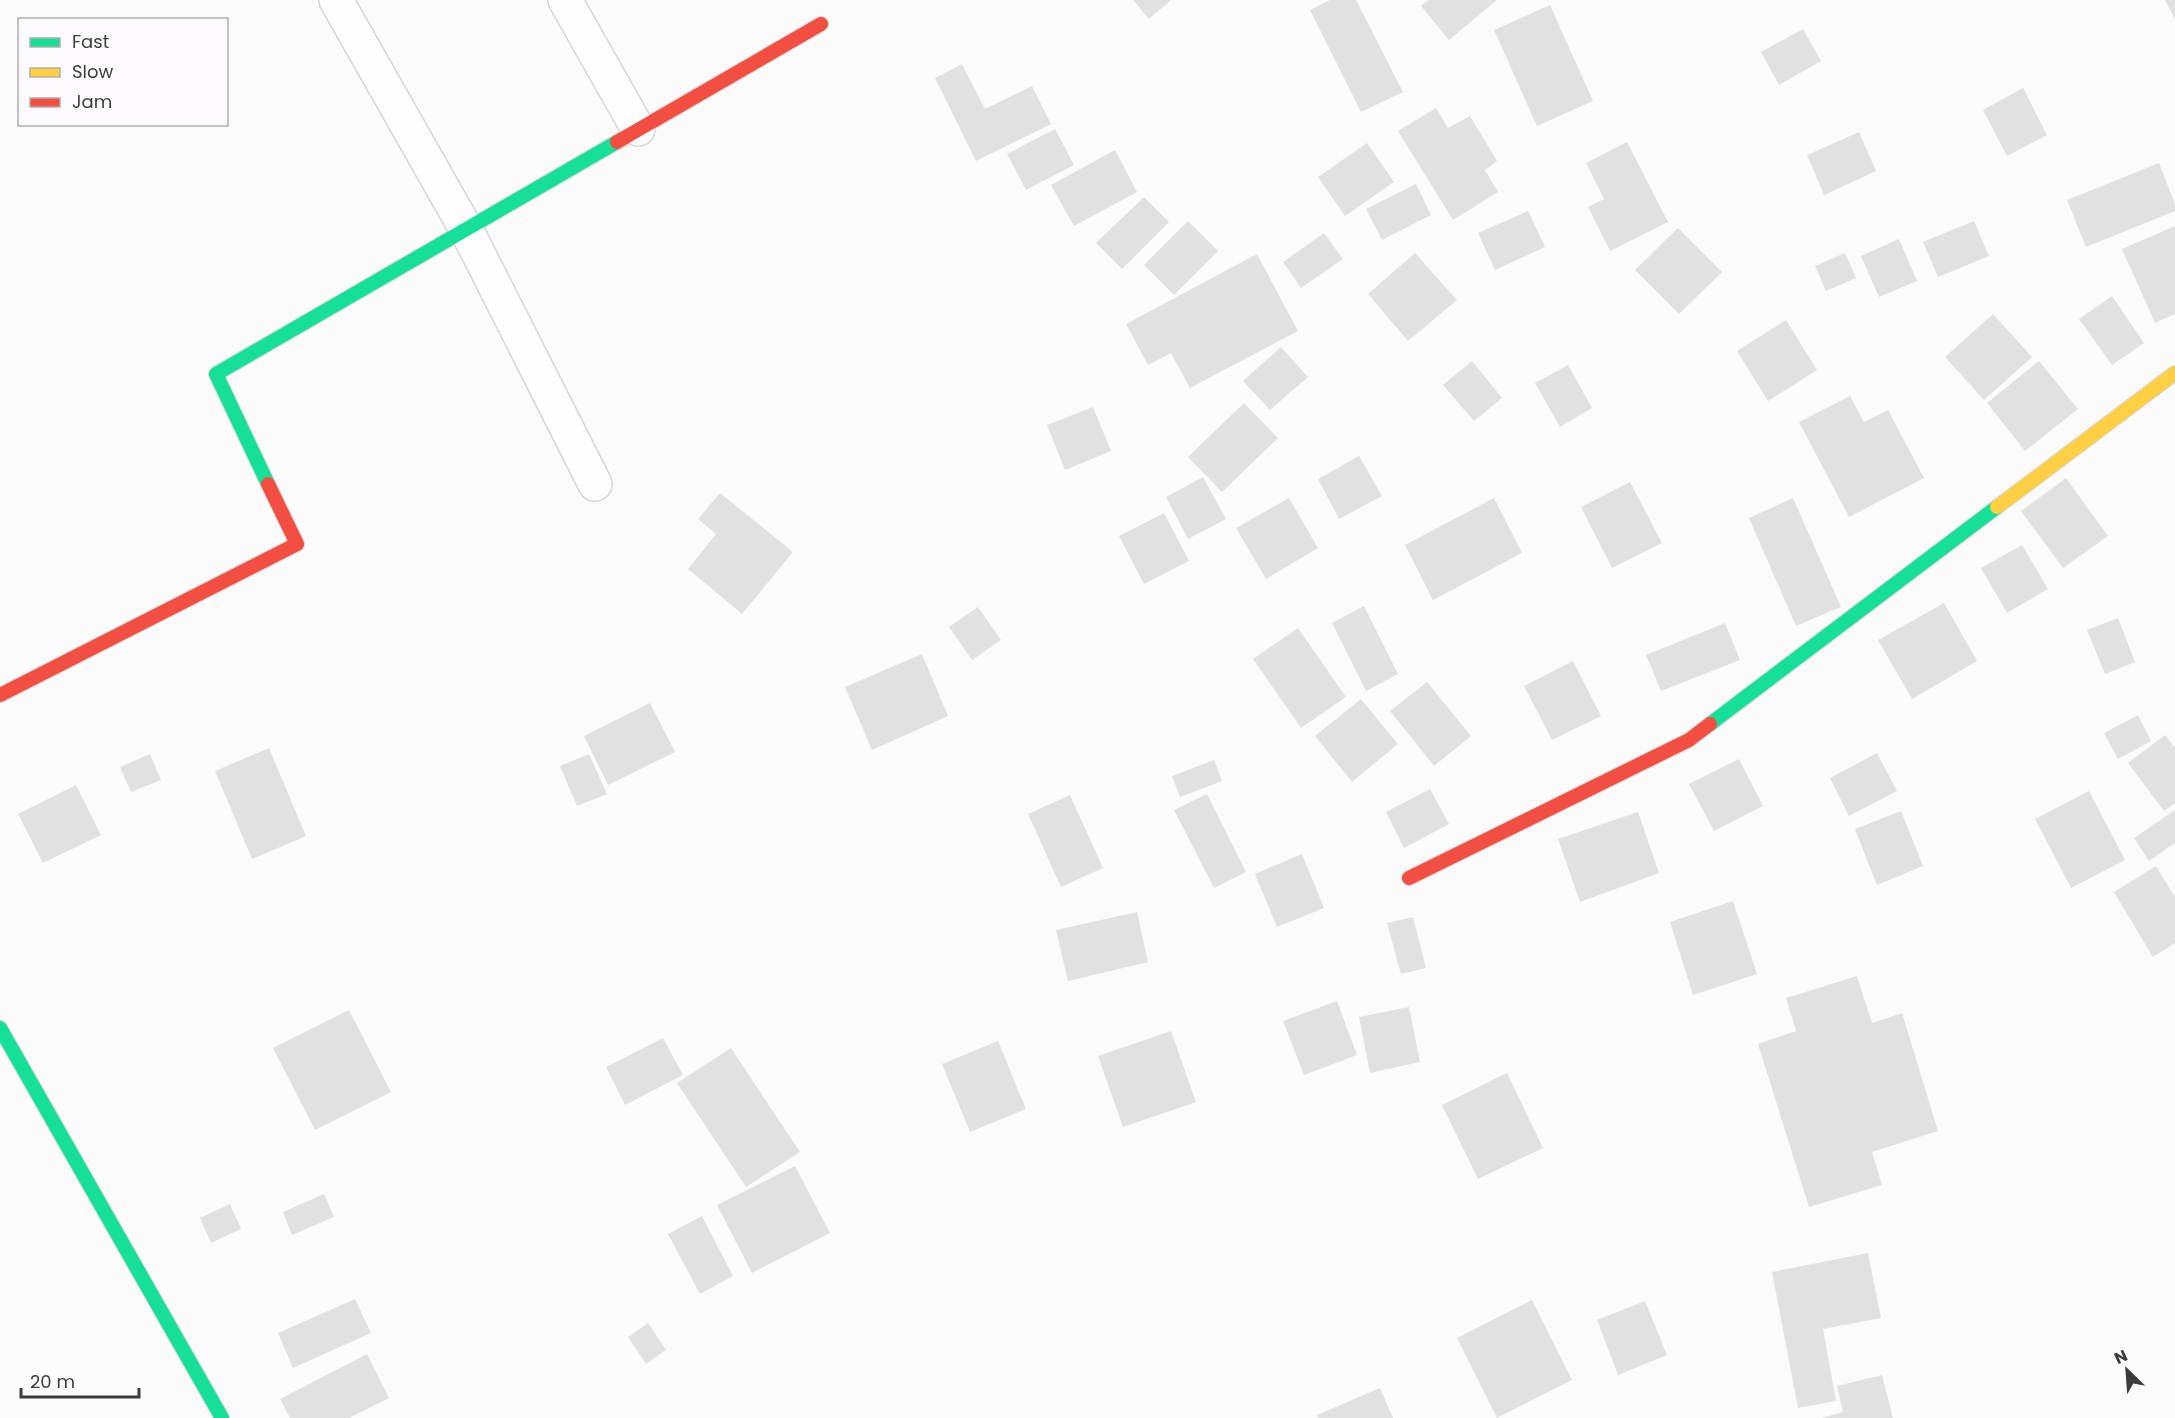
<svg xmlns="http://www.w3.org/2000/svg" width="2175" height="1418" font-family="Poppins,sans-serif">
	<rect width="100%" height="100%" fill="#fcfbfc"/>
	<path fill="#e2e1e2" d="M 1133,0 L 1171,0 L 1149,19 Z
		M 1330,0 L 1356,0 L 1403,92 L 1361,112 L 1310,10 Z
		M 1428,0 L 1497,0 L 1449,40 L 1421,6 Z
		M 2165,0 L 2175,0 L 2175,19 Z
		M 1550,5 L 1593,101 L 1537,126 L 1494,30 Z
		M 1803,29 L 1821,61 L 1779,85 L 1761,52 Z
		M 962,64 L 985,109 L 1032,86 L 1051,124 L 976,161 L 935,78 Z
		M 2023,88 L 2047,135 L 2007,156 L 1983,110 Z
		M 1436,108 L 1448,128 L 1470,116 L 1497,161 L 1485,170 L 1498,192 L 1453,220 L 1398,131 Z
		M 1055,129 L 1074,165 L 1026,190 L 1007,154 Z
		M 1859,132 L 1876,171 L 1824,195 L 1807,155 Z
		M 1627,142 L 1668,222 L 1610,251 L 1588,207 L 1604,199 L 1586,163 Z
		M 1367,143 L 1394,182 L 1345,216 L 1318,177 Z
		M 1115,150 L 1137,192 L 1074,226 L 1051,185 Z
		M 2159,163 L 2175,204 L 2175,211 L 2086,247 L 2067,200 Z
		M 1416,184 L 1431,215 L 1382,240 L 1366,209 Z
		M 1144,197 L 1169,222 L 1122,269 L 1096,243 Z
		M 1528,211 L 1545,247 L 1495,270 L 1478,233 Z
		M 1188,221 L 1218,251 L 1174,295 L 1144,265 Z
		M 1974,221 L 1989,256 L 1938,277 L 1923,242 Z
		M 2175,226 L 2175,314 L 2155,323 L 2122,249 Z
		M 1678,228 L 1722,272 L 1679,314 L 1635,270 Z
		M 1324,233 L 1343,259 L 1301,288 L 1283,262 Z
		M 1899,239 L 1917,281 L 1879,297 L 1861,256 Z
		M 1415,253 L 1457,300 L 1408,341 L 1368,294 Z
		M 1845,253 L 1856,278 L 1826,291 L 1815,266 Z
		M 1257,254 L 1298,331 L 1190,388 L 1171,353 L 1148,365 L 1126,324 Z
		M 2112,296 L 2144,343 L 2112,365 L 2079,319 Z
		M 1993,314 L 2032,357 L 1984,400 L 1945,357 Z
		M 1786,320 L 1817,370 L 1768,401 L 1737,351 Z
		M 1281,347 L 1308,377 L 1270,410 L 1243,381 Z
		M 1472,361 L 1502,398 L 1474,421 L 1443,385 Z
		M 2039,361 L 2078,409 L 2025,451 L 1987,403 Z
		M 1568,365 L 1592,408 L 1560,427 L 1535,383 Z
		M 1850,396 L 1864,422 L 1888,410 L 1924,478 L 1849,517 L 1799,422 Z
		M 1244,403 L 1278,438 L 1222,492 L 1188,457 Z
		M 1093,407 L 1111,451 L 1065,470 L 1047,425 Z
		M 1359,456 L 1382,496 L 1339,519 L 1318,479 Z
		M 1203,477 L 1226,519 L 1188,539 L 1166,497 Z
		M 2066,478 L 2108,536 L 2063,568 L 2021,511 Z
		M 1630,482 L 1662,543 L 1612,568 L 1581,507 Z
		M 720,493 L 793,552 L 742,614 L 688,569 L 716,534 L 698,519 Z
		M 1289,498 L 1318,548 L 1266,579 L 1236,528 Z
		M 1494,498 L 1522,553 L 1433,600 L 1405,545 Z
		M 1793,498 L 1841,607 L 1796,626 L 1749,518 Z
		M 1164,513 L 1189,561 L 1144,584 L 1119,536 Z
		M 2022,545 L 2048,589 L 2007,613 L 1981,568 Z
		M 1944,603 L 1977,661 L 1912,699 L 1878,640 Z
		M 1364,606 L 1398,674 L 1366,691 L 1332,623 Z
		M 978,607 L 1001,640 L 972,660 L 949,627 Z
		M 2118,618 L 2135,662 L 2105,674 L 2087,630 Z
		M 1725,623 L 1740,660 L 1661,691 L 1646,655 Z
		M 1298,628 L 1346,697 L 1301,728 L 1253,659 Z
		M 922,654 L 948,716 L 872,750 L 845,687 Z
		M 1573,661 L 1601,716 L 1552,740 L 1524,686 Z
		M 1427,682 L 1471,736 L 1434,766 L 1390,711 Z
		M 1361,699 L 1398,744 L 1352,782 L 1315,736 Z
		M 650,703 L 675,752 L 608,785 L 584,736 Z
		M 2138,715 L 2151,741 L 2118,759 L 2104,733 Z
		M 2165,735 L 2175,748 L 2175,803 L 2164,811 L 2128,763 Z
		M 269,748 L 306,836 L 252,859 L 215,771 Z
		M 1877,753 L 1897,791 L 1849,816 L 1830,778 Z
		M 150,754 L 161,780 L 131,792 L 120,767 Z
		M 589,754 L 607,794 L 577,806 L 560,766 Z
		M 1739,759 L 1763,806 L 1714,831 L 1689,784 Z
		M 1214,760 L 1222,781 L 1180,797 L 1172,776 Z
		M 76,785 L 101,835 L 43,863 L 18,814 Z
		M 1430,789 L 1449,824 L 1404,848 L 1386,812 Z
		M 2089,791 L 2125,860 L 2071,888 L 2035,819 Z
		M 1207,794 L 1246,872 L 1214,888 L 1174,810 Z
		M 1070,795 L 1103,868 L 1061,887 L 1028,814 Z
		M 2175,810 L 2175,843 L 2149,861 L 2134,838 Z
		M 1901,811 L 1923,866 L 1877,885 L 1855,829 Z
		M 1638,812 L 1659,873 L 1580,902 L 1558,839 Z
		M 1302,854 L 1324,908 L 1277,927 L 1255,874 Z
		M 2156,866 L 2175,897 L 2175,943 L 2153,957 L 2114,892 Z
		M 1733,901 L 1757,974 L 1693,995 L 1670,922 Z
		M 1137,912 L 1148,962 L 1068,981 L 1056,930 Z
		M 1413,917 L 1426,968 L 1401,974 L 1387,923 Z
		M 1857,976 L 1872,1023 L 1902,1013 L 1938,1131 L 1872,1152 L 1882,1185 L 1809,1207 L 1758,1044 L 1796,1031 L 1786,998 Z
		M 1337,1001 L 1357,1055 L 1304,1075 L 1283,1021 Z
		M 1409,1007 L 1420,1062 L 1370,1073 L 1359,1017 Z
		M 349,1010 L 391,1092 L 315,1130 L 273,1048 Z
		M 1171,1031 L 1196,1102 L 1123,1127 L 1098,1056 Z
		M 663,1038 L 683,1075 L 625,1105 L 606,1067 Z
		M 998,1041 L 1026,1109 L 970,1132 L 942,1064 Z
		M 731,1048 L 800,1152 L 746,1187 L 677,1083 Z
		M 1507,1073 L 1543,1148 L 1478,1179 L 1442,1105 Z
		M 795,1166 L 830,1233 L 752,1273 L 717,1205 Z
		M 324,1194 L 334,1217 L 292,1235 L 283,1212 Z
		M 230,1204 L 241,1229 L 211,1243 L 200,1218 Z
		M 702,1216 L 733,1276 L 700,1294 L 668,1234 Z
		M 1868,1253 L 1881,1318 L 1823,1329 L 1836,1401 L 1798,1408 L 1772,1272 Z
		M 355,1299 L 371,1333 L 293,1368 L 278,1333 Z
		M 1532,1300 L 1572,1380 L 1497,1418 L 1457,1338 Z
		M 1645,1301 L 1667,1355 L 1618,1375 L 1597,1320 Z
		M 648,1323 L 666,1350 L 646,1364 L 628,1337 Z
		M 367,1354 L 389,1398 L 349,1418 L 290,1418 L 280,1399 Z
		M 1882,1375 L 1893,1418 L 1822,1418 L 1843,1412 L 1837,1386 Z
		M 1380,1388 L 1393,1418 L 1318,1418 L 1317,1415 Z"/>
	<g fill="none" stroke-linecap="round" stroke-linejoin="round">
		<g stroke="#d7d6d7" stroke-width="36">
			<path id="street" d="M 336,0 L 466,229 L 595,484
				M 565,0 L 638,129"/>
		</g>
		<g stroke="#d7d6d7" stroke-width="16">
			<path id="fast" d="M 268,484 L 216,374 L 617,142
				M 1710,724 L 1997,507
				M 0,1028 L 222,1418"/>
		</g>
		<g stroke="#d7d6d7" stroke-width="16">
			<path id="slow" d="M 1997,507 L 2175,373"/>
		</g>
		<g stroke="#d7d6d7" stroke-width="16">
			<path id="jam" d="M 617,142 L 821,24
				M 0,695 L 297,544 L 268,484
				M 1409,878 L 1689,740 L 1710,724"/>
		</g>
		<use href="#street" stroke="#fffeff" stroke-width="33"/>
		<use href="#fast" stroke="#16e098" stroke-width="14"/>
		<use href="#slow" stroke="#ffcf43" stroke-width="14"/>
		<use href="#jam" stroke="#f24e42" stroke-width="14"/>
	</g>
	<rect x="18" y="18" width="210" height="108" fill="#fdfafd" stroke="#b0aeb0" stroke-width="1.5"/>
	<rect x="30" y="38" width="30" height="9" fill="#16e098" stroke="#b0aeb0" stroke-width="1.5"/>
	<text x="72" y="48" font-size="18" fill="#3d3c3d">Fast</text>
	<rect x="30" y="68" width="30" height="9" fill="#ffcf43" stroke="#b0aeb0" stroke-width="1.5"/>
	<text x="72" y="78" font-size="18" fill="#3d3c3d">Slow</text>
	<rect x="30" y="98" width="30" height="9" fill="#f24e42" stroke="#b0aeb0" stroke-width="1.5"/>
	<text x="72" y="108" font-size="18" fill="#3d3c3d">Jam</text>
	<g transform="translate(2127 1370) rotate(335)" stroke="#fdfafd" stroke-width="4.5" paint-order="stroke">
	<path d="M0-4.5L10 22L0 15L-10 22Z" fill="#3d3c3d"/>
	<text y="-9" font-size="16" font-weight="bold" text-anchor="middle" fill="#3d3c3d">N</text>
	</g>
	<path d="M21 1388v9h118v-9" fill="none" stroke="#3d3c3d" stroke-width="3"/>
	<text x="30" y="1388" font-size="18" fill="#3d3c3d" stroke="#fdfafd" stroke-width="4.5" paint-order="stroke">20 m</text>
</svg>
